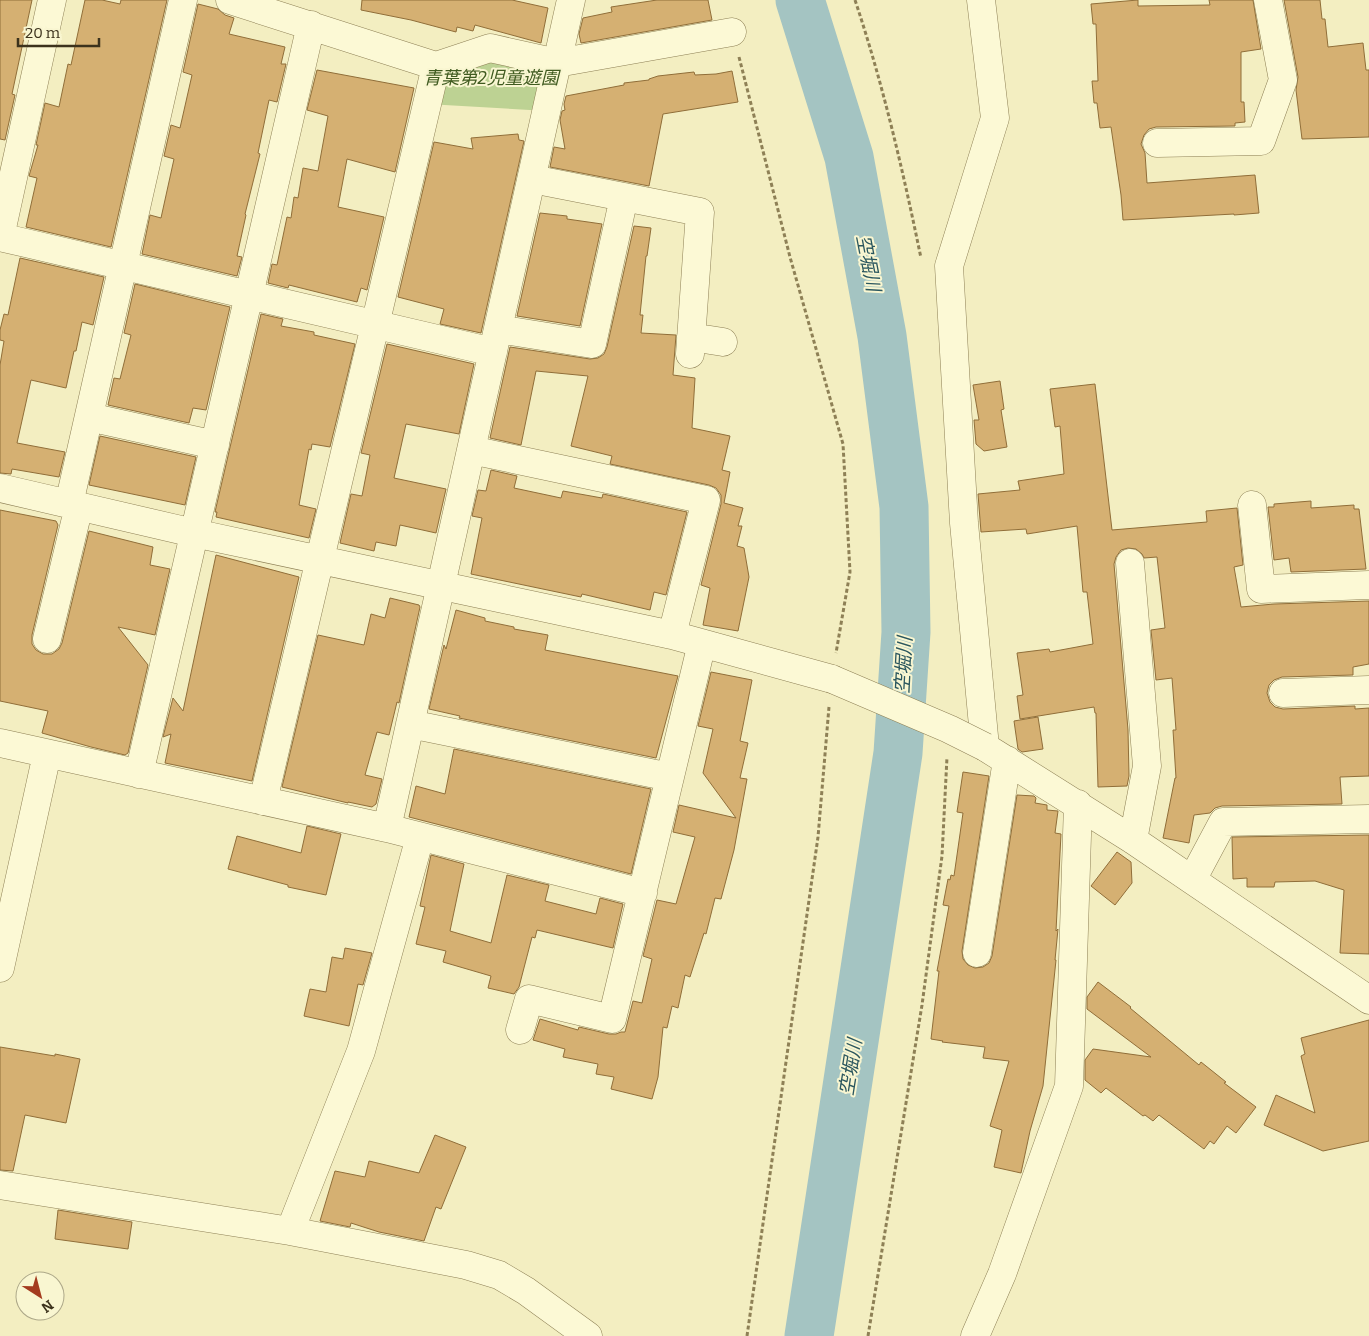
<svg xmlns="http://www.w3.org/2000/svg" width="1369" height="1336" font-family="Bitter,'Noto Sans JP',serif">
	<rect width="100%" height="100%" fill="#f3eec1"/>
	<path fill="#bdd293" d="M 490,48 L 557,63 L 547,111 L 427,104 L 436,66 Z"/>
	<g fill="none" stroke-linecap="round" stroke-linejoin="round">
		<path stroke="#a4c4c2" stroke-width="49" d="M 800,0 L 849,157 L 882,336 L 904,507 L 906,632 L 898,753 L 809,1336"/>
	</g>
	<path fill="#d5b072" stroke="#906e39" d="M 0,0 L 32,0 L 12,94 L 15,95 L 5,140 L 0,139 Z
		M 85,0 L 102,0 L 120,4 L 121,0 L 167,0 L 111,247 L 26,227 L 37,178 L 29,176 L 38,145 L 36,145 L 45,103 L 59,107 L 68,64 L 71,65 Z
		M 362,0 L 512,0 L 548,8 L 541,43 L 475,25 L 473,31 L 457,27 L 456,32 L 411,20 L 361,10 Z
		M 657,0 L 708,0 L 712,20 L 581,43 L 579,34 L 583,18 L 612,12 L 611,7 Z
		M 1138,0 L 1138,6 L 1210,5 L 1209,0 L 1253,0 L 1261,49 L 1241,52 L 1241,102 L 1244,102 L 1245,122 L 1235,123 L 1235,126 L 1156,127 L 1149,129 L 1144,135 L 1141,144 L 1145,153 L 1147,183 L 1255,175 L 1259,213 L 1234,215 L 1234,214 L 1123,220 L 1121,195 L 1111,127 L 1100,128 L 1097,103 L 1094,103 L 1092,81 L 1098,81 L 1096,24 L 1093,24 L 1091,4 Z
		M 1284,0 L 1320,0 L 1322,19 L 1325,19 L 1328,47 L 1363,43 L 1366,70 L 1369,70 L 1369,137 L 1302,139 L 1296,90 L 1298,77 Z
		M 198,4 L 218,9 L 225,15 L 234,18 L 229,34 L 285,47 L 281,64 L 286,64 L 277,102 L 269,100 L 258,153 L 260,154 L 245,214 L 246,215 L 237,256 L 242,257 L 237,276 L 142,254 L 150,215 L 161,218 L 174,159 L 164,156 L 171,125 L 180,128 L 192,75 L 183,72 Z
		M 317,70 L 414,88 L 395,172 L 347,159 L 338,207 L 384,217 L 367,290 L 361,288 L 357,302 L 289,285 L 288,288 L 268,283 L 272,264 L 277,265 L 287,217 L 291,218 L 294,197 L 298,198 L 303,168 L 318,171 L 328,116 L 307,110 Z
		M 732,71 L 738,102 L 663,114 L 649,186 L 550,167 L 554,147 L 565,149 L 560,120 L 562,111 L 565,110 L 564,104 L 566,96 L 624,85 L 624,83 L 649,80 L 649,79 L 658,76 L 694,72 L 695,75 L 716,74 Z
		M 518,134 L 519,140 L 524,141 L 481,333 L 440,324 L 444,309 L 398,297 L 434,142 L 473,149 L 471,138 Z
		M 540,213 L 567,216 L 567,219 L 602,224 L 580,326 L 517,316 Z
		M 634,226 L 651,228 L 647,256 L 646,256 L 640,315 L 643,315 L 641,333 L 676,335 L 673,375 L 695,378 L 692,428 L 730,436 L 722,470 L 730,472 L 724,503 L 743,508 L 738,526 L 742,526 L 737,546 L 744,548 L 749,577 L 738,631 L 703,625 L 710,588 L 701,585 L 721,504 L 721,495 L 716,488 L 709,485 L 610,464 L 612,456 L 571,446 L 588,376 L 536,371 L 521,445 L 490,438 L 510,347 L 590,359 L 598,358 L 604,354 L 607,347 Z
		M 20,258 L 104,277 L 93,325 L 82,322 L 76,351 L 74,351 L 66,388 L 31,380 L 17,443 L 65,452 L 59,477 L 12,469 L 11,474 L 0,473 L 0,365 L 4,341 L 0,340 L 0,330 L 4,314 L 8,315 Z
		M 135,284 L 230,307 L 206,410 L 193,408 L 189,423 L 108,405 L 114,378 L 120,379 L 131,335 L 124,333 Z
		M 261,314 L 283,319 L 281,326 L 314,332 L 314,335 L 355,344 L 330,447 L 312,444 L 311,450 L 309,449 L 299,505 L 316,509 L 309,538 L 216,517 L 217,512 L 215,512 Z
		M 387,344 L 474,364 L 459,434 L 406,424 L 394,478 L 446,489 L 436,533 L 400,525 L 396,546 L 376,542 L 374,551 L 340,543 L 351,494 L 362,496 L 370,455 L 361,453 Z
		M 1000,381 L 1004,409 L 1001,410 L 1007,447 L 984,451 L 976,444 L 974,420 L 979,420 L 973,385 Z
		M 1095,384 L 1112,530 L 1207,522 L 1206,511 L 1237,508 L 1243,565 L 1234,567 L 1241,607 L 1274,604 L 1369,601 L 1369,664 L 1353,667 L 1353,675 L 1282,677 L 1274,680 L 1269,685 L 1267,693 L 1270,702 L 1275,707 L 1283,709 L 1355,706 L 1355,709 L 1369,708 L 1369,776 L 1340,777 L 1342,804 L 1222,806 L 1215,808 L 1210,813 L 1194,815 L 1189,843 L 1163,838 L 1175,778 L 1176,778 L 1173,730 L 1176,730 L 1172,678 L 1156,680 L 1151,630 L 1165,628 L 1157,557 L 1144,558 L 1142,554 L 1136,549 L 1128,548 L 1121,550 L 1116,557 L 1114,564 L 1128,730 L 1129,776 L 1127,786 L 1098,787 L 1096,713 L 1095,713 L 1094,707 L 1020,719 L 1017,696 L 1023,695 L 1017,653 L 1049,649 L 1050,652 L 1093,644 L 1087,592 L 1083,592 L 1077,526 L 1027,534 L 1026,529 L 981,532 L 978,494 L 1020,490 L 1018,481 L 1064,474 L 1060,426 L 1055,427 L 1050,389 Z
		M 100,436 L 196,457 L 185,505 L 89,485 Z
		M 491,470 L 517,476 L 514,488 L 561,498 L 563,491 L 602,498 L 603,494 L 687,512 L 666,595 L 654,592 L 650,610 L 582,594 L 581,597 L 471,574 L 482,518 L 472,516 L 478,490 L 486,491 Z
		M 1311,501 L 1311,508 L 1354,505 L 1354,509 L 1359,509 L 1366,569 L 1291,572 L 1289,558 L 1274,560 L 1268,507 L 1274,507 L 1274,504 Z
		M 0,510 L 56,521 L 58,525 L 32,635 L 32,644 L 36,650 L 43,654 L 52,654 L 59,649 L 62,643 L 89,531 L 153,547 L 150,565 L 170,569 L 155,635 L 118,627 L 148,665 L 128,753 L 125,755 L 91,747 L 42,733 L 48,711 L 0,701 Z
		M 216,555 L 299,577 L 252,781 L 165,763 L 171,734 L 163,737 L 173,698 L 183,711 Z
		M 390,598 L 419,605 L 420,607 L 399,703 L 397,702 L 389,735 L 377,732 L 365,775 L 382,779 L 376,804 L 372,807 L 348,802 L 348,803 L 282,787 L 318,635 L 364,645 L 371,614 L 385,618 Z
		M 456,610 L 485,618 L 485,621 L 514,627 L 514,629 L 548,635 L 545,650 L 678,676 L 656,758 L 459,718 L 460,716 L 429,709 L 444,645 L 446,649 Z
		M 711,672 L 752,680 L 740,741 L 748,743 L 740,778 L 747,779 L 734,850 L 721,899 L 715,898 L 706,934 L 704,933 L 690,977 L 685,975 L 678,1008 L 672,1006 L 667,1028 L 663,1027 L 658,1077 L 652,1099 L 611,1089 L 614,1077 L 596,1074 L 598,1064 L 563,1057 L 565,1049 L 533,1040 L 540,1019 L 578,1030 L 579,1027 L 609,1034 L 616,1034 L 621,1032 L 625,1032 L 633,1001 L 642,1003 L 652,959 L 643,956 L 657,900 L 676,904 L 695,837 L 673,832 L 679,805 L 736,818 L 703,773 L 713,729 L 698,726 Z
		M 1038,717 L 1043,749 L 1022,752 L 1018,749 L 1014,721 Z
		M 454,749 L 651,789 L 631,874 L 409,817 L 416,786 L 445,794 Z
		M 963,772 L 989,776 L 962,951 L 963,959 L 968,965 L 975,968 L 983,967 L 989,963 L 992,956 L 1017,795 L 1034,796 L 1036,798 L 1035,803 L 1047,805 L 1047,810 L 1058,811 L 1055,833 L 1061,834 L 1056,931 L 1058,929 L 1055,960 L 1056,960 L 1043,1086 L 1030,1131 L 1021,1173 L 994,1167 L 1002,1130 L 990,1126 L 1009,1061 L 983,1058 L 985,1047 L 942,1042 L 943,1041 L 931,1039 L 939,971 L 937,971 L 949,906 L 943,905 L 948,879 L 950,880 L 951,875 L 954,876 L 963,813 L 957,812 Z
		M 307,826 L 341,834 L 326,895 L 288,887 L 288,885 L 228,869 L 237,836 L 301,853 Z
		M 1369,835 L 1369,954 L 1340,953 L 1344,890 L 1315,881 L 1275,882 L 1274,887 L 1247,887 L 1247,878 L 1233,879 L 1232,837 Z
		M 1117,852 L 1131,862 L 1132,883 L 1115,905 L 1091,886 Z
		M 431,855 L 464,864 L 450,931 L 491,943 L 507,875 L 549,885 L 545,901 L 596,914 L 600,898 L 623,904 L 613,948 L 537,930 L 535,938 L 532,937 L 519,987 L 514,994 L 488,988 L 491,976 L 443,962 L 446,951 L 416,944 L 425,907 L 420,906 Z
		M 345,948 L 372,953 L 363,985 L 358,984 L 349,1026 L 304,1016 L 310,989 L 326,992 L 332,957 L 343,959 Z
		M 1098,982 L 1131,1007 L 1130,1008 L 1199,1065 L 1201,1062 L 1226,1082 L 1224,1083 L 1256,1107 L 1236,1133 L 1227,1126 L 1214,1144 L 1210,1141 L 1204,1149 L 1159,1115 L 1153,1121 L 1145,1115 L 1143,1116 L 1106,1088 L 1101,1093 L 1085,1080 L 1085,1060 L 1093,1049 L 1151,1057 L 1087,1009 L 1087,997 Z
		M 1369,1020 L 1369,1141 L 1323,1151 L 1264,1125 L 1276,1095 L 1315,1113 L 1301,1056 L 1305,1054 L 1301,1038 Z
		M 0,1047 L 55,1056 L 55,1054 L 80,1059 L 66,1123 L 25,1115 L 13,1171 L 0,1170 Z
		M 435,1135 L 466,1147 L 441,1209 L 436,1207 L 424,1241 L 379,1232 L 351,1223 L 350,1227 L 320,1221 L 335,1171 L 365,1177 L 369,1161 L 419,1173 Z
		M 58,1210 L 132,1222 L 128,1249 L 55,1239 Z"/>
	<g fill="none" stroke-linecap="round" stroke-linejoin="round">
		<g stroke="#8e8056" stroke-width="29">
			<path id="minor" d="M 230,0 L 436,66 L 490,48 L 557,63 L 732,32
				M 981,0 L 995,118 L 949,266 L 964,523 L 985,747 L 1133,840 L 1369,1000
				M 1157,143 L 1261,141 L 1283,80 L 1268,0
				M 532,179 L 700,212 L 690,354
				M 0,237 L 493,352
				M 0,237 L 52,0
				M 498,329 L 592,344 L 624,197
				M 691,337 L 723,342
				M 89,417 L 215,445
				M 471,450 L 706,500 L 672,635
				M 0,488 L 194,533 L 672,635 L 832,679
				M 69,504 L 183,0
				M 1252,505 L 1261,589 L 1369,585
				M 1130,563 L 1147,766 L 1133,840
				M 47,639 L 79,506
				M 1283,693 L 1369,690
				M 410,724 L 670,777
				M 0,743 L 387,828 L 643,893
				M 139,774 L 311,25
				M 263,801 L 436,66
				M 387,828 L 571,0
				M 1192,880 L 1223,822 L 1369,819
				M 977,953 L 1007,760
				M 0,968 L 47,754
				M 520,1030 L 529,999 L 612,1019 L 702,643
				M 0,1185 L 290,1231 L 466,1265 L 499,1275 L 526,1291 L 588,1336
				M 290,1231 L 361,1051 L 420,837
				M 975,1336 L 1002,1274 L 1069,1086 L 1078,804"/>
		</g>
		<path stroke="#8e8056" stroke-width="3" stroke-dasharray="4 2.5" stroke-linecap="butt" d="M 855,0 C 883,84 903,171 921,258
			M 739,57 L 790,257 L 843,444 L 850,572 L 836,653
			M 747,1336 L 818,837 L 829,707
			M 868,1336 L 922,1005 L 942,856 L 947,757"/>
		<use href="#minor" stroke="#fcf9d5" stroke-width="28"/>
		<g stroke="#8e8056" stroke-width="29" stroke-linecap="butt">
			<path id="minor-bridge" d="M 832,679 L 949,729 L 985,747"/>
		</g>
		<use href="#minor-bridge" stroke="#fcf9d5" stroke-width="28"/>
	</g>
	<g text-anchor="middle" stroke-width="4" stroke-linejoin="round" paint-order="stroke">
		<g font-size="18" font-style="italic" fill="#405b20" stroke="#f9f6d1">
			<text x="491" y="84">青葉第2児童遊園</text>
		</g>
		<g font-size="19" font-style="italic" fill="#2a565e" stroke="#f9f6d1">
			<text transform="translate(869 263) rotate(79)" y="7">空堀川</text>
			<text transform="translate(903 665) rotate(-87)" y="7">空堀川</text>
			<text transform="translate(850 1067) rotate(-81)" y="7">空堀川</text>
		</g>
	</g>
	<g transform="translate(40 1296) rotate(144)"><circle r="24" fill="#f9f6d1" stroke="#ada889"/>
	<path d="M0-4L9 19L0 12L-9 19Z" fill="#a43b1f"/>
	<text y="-8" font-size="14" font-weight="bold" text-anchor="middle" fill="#3c321c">N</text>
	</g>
	<path d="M18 38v8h81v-8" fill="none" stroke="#3c321c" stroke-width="2.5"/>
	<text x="25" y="38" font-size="15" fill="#3c321c" stroke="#f9f6d1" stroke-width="4" paint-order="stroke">20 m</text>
</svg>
